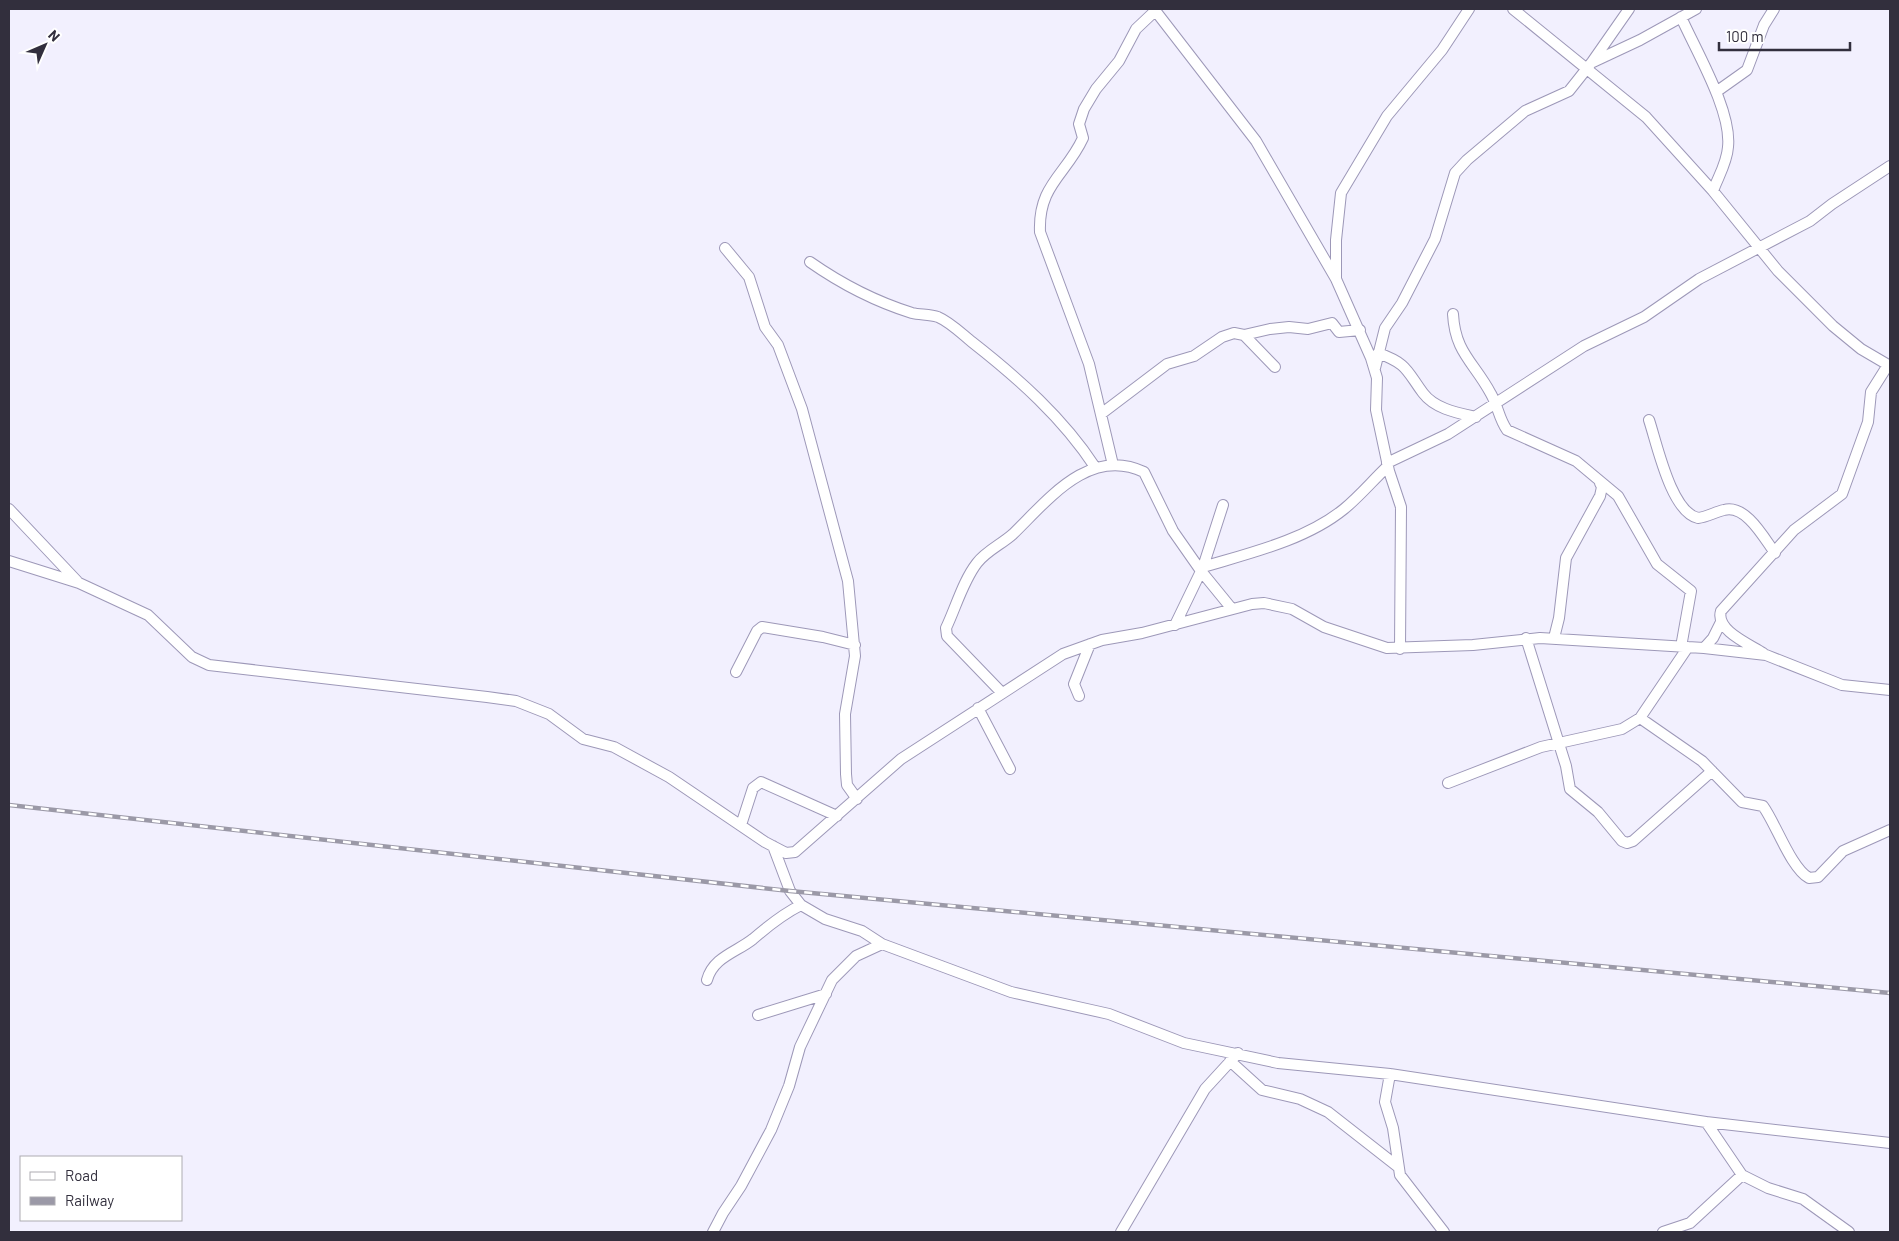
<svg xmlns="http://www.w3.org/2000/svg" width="1899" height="1241" font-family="Barlow,sans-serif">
	<rect width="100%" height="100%" fill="#f2f0fe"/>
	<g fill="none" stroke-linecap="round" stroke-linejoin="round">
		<g stroke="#9d98b8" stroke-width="12">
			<path id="minor" d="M 1154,9 L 1256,141 L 1336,279 L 1371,358 L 1377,378 L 1376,410 L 1389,471 L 1401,507 L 1400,649
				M 1513,9 L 1646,117 L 1713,191 L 1778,271 L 1833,326 L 1861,349 L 1890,366
				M 1681,17 C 1696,51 1732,111 1728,147 C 1727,163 1718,177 1713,191
				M 1593,62 L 1640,40 L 1696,9
				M 1716,92 L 1747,70 L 1764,25 L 1774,9
				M 725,248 L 749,277 L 765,327 L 778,345 L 802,409 L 848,581 L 855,656 L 845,714 L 846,774 L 847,785 L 857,799
				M 810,262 C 840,283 877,302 912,313 C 920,315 930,314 938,317 C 950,322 962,334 972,342 C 1018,378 1063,418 1095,467
				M 1336,278 L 1336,240 L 1341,193 L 1387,116 L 1442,50 L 1469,9
				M 1453,314 C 1455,353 1474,362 1491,394 C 1498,406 1499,419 1507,430 L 1576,461 L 1618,496 L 1657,564 L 1691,591 L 1681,647
				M 1244,335 L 1270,329 L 1289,327 L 1308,329 L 1332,323 L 1339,332 L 1360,330
				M 1378,353 C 1408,364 1406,370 1423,393 C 1435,409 1458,413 1476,417
				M 1375,368 L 1385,328 L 1402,303 L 1435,239 L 1455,173 L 1467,160 L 1525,111 L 1569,91 L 1592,62 L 1629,9
				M 1101,414 L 1167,364 L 1194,356 L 1222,337 L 1234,333 L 1244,335 L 1275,367
				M 1649,420 C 1657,444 1671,512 1698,518 C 1707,517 1715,512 1724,510 C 1746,504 1764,538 1775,553
				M 1387,463 L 1448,434 L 1584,346 L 1644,317 L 1699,279 L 1810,221 L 1832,204 L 1890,166
				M 1113,465 L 1089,364 L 1040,232 C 1038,185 1066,175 1083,138 L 1079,124 L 1084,109 L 1096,89 L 1119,61 L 1136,29 L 1155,11
				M 9,509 L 77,581
				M 9,561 L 79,583 L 148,615 L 192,657 L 209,665 L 487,697 L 516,701 L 549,714 L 583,739 L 614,747 L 669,777 L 765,842 L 786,853 L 795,852 L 901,759 L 1063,654 L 1102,640 L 1142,633 L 1252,604 L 1264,603 L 1292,609 L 1324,627 L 1387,648 L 1473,645 L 1540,638 L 1704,648 L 1766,655 L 1842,685 L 1890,690
				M 1203,567 L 1223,505
				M 1175,625 L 1203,567 C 1250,553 1306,540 1344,509 C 1360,496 1373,480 1388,466
				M 1526,638 L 1566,766 L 1570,789 L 1598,812 L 1622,841 L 1627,843 L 1633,841 L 1712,771
				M 1554,638 L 1559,618 L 1566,558 L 1600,496 L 1602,487 L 1600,483
				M 1704,648 L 1713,638 L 1721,622
				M 1763,653 C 1749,644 1715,630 1721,611 L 1794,530 L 1842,494 L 1868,422 L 1871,392 L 1888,365
				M 736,672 L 757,631 L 762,627 L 823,637 L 855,645
				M 1002,693 L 947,636 L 946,628 C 956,607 963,581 977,563 C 986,551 1002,544 1013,534 C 1048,500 1089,446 1144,472 L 1173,531 L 1201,571 L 1232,609
				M 1079,696 L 1074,684 L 1090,644
				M 978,708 L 1010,769
				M 1640,718 L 1702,761 L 1742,802 L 1763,806 C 1776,824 1791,868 1809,878 L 1818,877 L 1843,851 L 1890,830
				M 1448,783 L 1541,747 L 1622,729 L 1640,718 L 1688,647
				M 741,825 L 753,788 L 761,782 L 837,816
				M 773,846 L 790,891 L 801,905 L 825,919 L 862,931 L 882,944
				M 707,980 C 713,957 737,952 753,939 C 768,926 783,914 801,905
				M 758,1015 L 826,994
				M 1230,1061 L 1262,1090 L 1300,1099 L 1328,1112 L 1397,1166
				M 1390,1074 L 1385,1102 L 1393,1128 L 1400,1175 L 1444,1232
				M 1706,1122 L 1742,1175 L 1768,1188 L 1803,1199 L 1849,1232
				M 713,1232 L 723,1213 L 741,1186 L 771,1130 L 789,1086 L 800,1047 L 832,980 L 856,956 L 882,944 L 1011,992 L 1109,1014 L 1184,1043 L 1278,1063 L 1390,1074 L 1706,1122 L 1890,1143
				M 1121,1232 L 1205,1089 L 1238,1053
				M 1663,1232 L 1690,1223 L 1742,1175"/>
		</g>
		<use href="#minor" stroke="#fff" stroke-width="10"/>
		<g stroke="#9b99a7" stroke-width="4.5">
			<path id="rail" d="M 9,805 L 790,891 L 1890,993"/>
		</g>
		<use href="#rail" stroke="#fff" stroke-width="2.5" stroke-dasharray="8" stroke-linecap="butt"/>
	</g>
	<rect width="1899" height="1241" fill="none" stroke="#322f3d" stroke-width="20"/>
	<rect x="20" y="1156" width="162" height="65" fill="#ffffff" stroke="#adacb1"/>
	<rect x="30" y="1172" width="25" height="8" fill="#ffffff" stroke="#adacb1"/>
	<text x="65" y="1181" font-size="15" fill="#322f3d">Road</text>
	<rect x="30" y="1197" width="25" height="8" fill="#9b99a7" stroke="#adacb1"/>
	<text x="65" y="1206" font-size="15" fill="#322f3d">Railway</text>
	<g transform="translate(45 45) rotate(45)" stroke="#ffffff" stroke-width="4" paint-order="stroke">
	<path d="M0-4L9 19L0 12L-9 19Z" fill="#322f3d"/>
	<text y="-8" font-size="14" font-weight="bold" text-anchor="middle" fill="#322f3d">N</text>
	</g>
	<path d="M1719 42v8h131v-8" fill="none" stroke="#322f3d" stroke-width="2.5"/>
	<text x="1726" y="42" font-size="15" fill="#322f3d" stroke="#ffffff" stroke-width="4" paint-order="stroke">100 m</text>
</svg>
